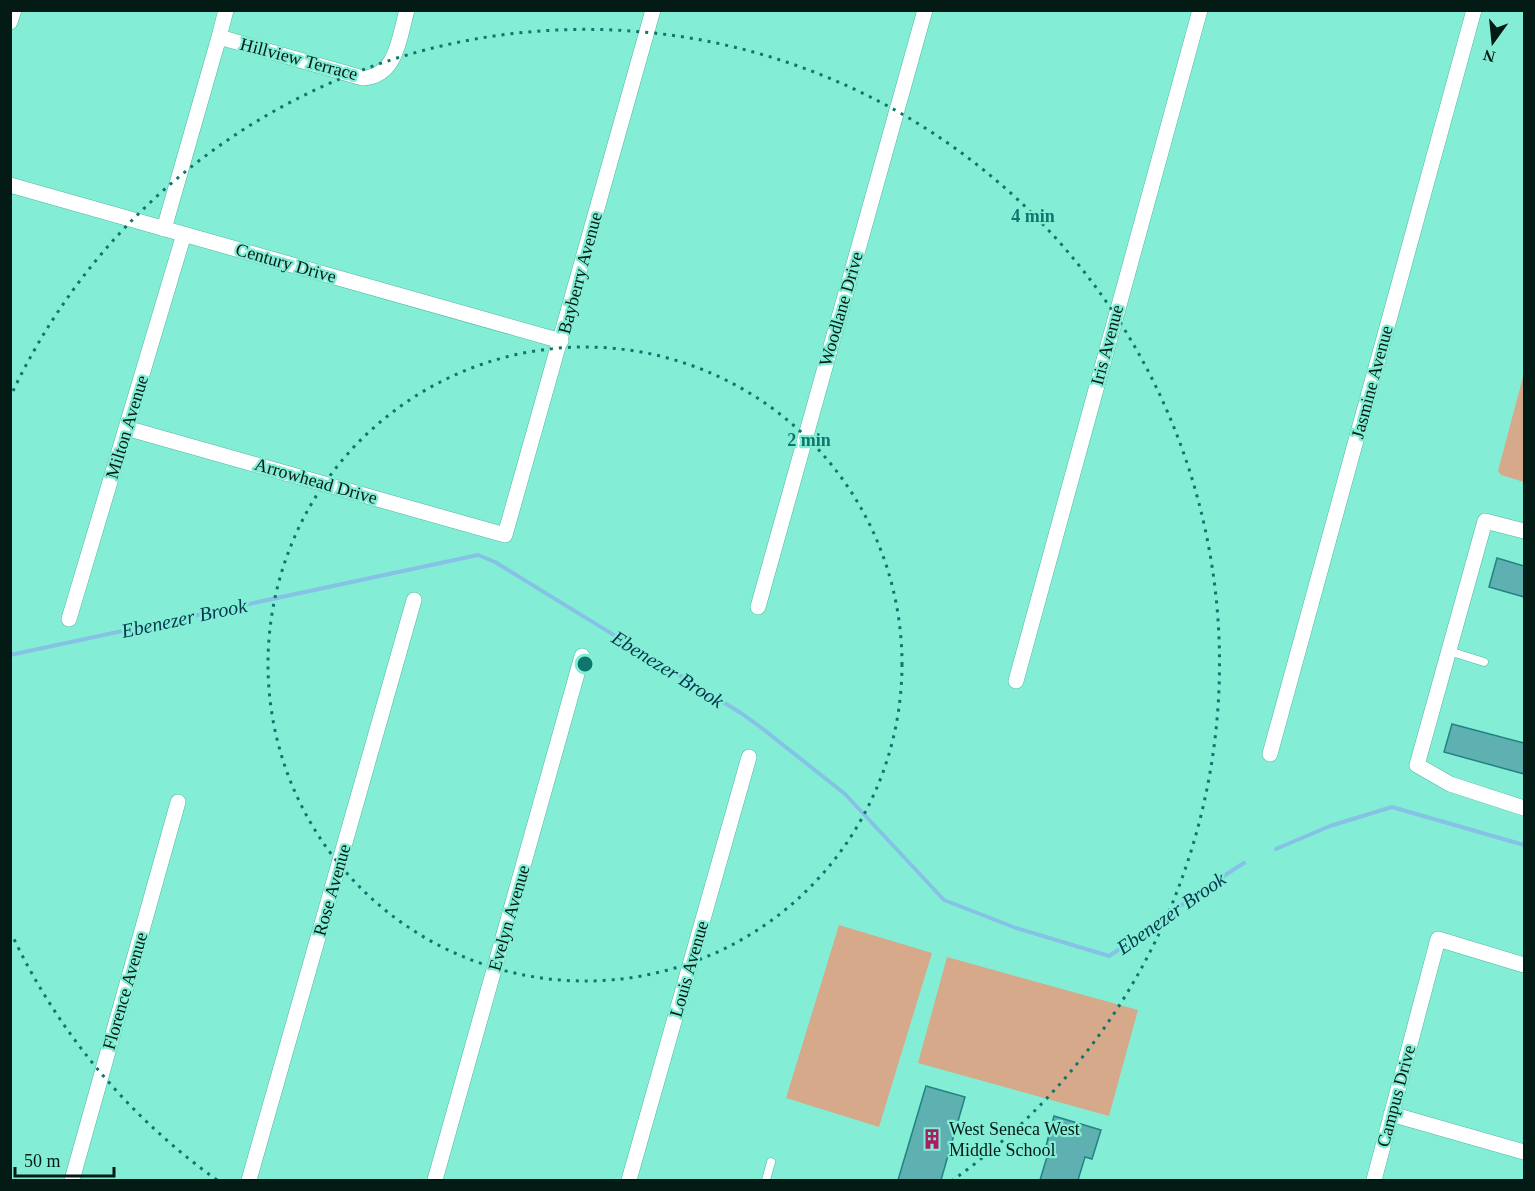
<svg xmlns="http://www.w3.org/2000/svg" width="1535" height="1191" font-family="'Times New Roman',serif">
	<rect width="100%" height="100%" fill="#83eed5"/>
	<path fill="#d5a98a" d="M 1524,373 L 1524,482 L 1501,475 L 1498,471 Z
		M 839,925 L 932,953 L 879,1127 L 786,1098 Z
		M 947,957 L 1138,1010 L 1109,1116 L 918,1063 Z"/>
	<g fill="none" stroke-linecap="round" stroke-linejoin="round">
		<path stroke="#86c1e6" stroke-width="4" d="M 10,655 L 478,555 L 495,562 L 741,713 L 763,729 L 845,794 L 944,900 L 1016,928 L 1109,956 C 1155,926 1197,892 1244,863
			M 1276,849 L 1330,826 L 1392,807 L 1524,845"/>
	</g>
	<path fill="#5eb0b1" stroke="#228284" stroke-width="1.5" d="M 1497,558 L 1524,566 L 1524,597 L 1489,587 Z
		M 1452,724 L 1524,743 L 1524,774 L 1444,752 Z
		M 926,1086 L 965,1097 L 941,1180 L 898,1180 Z
		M 1054,1116 L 1101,1130 L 1092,1159 L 1085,1157 L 1078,1180 L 1040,1180 L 1050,1147 L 1046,1146 Z"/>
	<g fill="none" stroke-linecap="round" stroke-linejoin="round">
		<g stroke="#4bb9a2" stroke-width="9">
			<path id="service" d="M 1449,651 L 1484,662
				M 766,1180 L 771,1162"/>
		</g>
		<g stroke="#4bb9a2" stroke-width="16">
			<path id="minor" d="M 226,10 L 219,37 L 363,78 C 397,76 399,38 407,10
				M 10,22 L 14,10
				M 10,185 L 561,341
				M 164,229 L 219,37
				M 126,428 L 505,535 L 653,10
				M 1524,531 L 1485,521 L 1417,765 L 1450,784 L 1524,808
				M 758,607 L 925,10
				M 69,619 L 184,234
				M 1016,681 L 1200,10
				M 1270,754 L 1474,10
				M 1391,1114 L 1524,1152
				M 72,1180 L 178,802
				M 249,1180 L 414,600
				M 435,1180 L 582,656
				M 629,1180 L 749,757
				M 1374,1180 L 1438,939 L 1524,965"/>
		</g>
		<use href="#service" stroke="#fff" stroke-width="8"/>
		<use href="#minor" stroke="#fff" stroke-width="15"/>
	</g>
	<g fill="none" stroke="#0f766e" stroke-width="3" stroke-dasharray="3 6">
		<circle cx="585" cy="664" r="317"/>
		<path d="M217 1180A634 634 0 0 1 13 937M13 391A634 634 0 1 1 953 1180"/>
	</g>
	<defs>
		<g id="building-bare" transform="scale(1.62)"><path d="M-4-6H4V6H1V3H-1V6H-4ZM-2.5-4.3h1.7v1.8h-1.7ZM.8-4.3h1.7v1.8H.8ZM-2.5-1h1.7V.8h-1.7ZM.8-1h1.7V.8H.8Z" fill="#a91e62" stroke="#83eed5" stroke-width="2.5" paint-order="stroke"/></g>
	</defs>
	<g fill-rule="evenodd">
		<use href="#building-bare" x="932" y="1139"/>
	</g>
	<g text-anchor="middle" stroke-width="4.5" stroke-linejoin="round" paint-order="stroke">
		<g font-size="18" fill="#031a15" stroke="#83eed5">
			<text transform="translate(299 59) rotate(15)" y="6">Hillview Terrace</text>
			<text transform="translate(286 263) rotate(16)" y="6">Century Drive</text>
			<text transform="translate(580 273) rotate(-75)" y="6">Bayberry Avenue</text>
			<text transform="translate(841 309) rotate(-74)" y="6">Woodlane Drive</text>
			<text transform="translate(1107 345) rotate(-75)" y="6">Iris Avenue</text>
			<text transform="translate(1372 382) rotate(-75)" y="6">Jasmine Avenue</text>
			<text transform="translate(127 427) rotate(-73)" y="6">Milton Avenue</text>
			<text transform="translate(316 481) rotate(16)" y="6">Arrowhead Drive</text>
			<text transform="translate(332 890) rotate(-74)" y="6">Rose Avenue</text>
			<text transform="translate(509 918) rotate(-74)" y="6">Evelyn Avenue</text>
			<text transform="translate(689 969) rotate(-74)" y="6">Louis Avenue</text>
			<text transform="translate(125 991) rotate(-74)" y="6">Florence Avenue</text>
			<text transform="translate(1396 1096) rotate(-75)" y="6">Campus Drive</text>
		</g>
		<g font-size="18" fill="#031a15" stroke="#83eed5" text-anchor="start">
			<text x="949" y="1135">West Seneca West<tspan x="949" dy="21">Middle School</tspan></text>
		</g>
		<g font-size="20" font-style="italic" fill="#03354e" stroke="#83eed5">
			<text transform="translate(184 618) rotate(-12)" y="7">Ebenezer Brook</text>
			<text transform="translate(668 669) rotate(32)" y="7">Ebenezer Brook</text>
			<text transform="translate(1171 913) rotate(-35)" y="7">Ebenezer Brook</text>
		</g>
	</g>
	<circle cx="585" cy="664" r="9" fill="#0f766e" stroke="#83eed5" stroke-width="3"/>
	<g font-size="18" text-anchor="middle" font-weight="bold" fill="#0f766e" stroke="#83eed5" stroke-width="4.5" stroke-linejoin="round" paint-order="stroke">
		<text x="1033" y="222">4 min</text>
		<text x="809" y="446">2 min</text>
	</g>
	<rect width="1535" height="1191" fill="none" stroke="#031a15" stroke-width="24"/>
	<g transform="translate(1493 42) rotate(195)" stroke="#83eed5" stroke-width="4.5" paint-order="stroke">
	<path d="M0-4.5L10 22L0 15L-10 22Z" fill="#031a15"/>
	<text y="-9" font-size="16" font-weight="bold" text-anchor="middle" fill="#031a15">N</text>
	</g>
	<path d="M15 1167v9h99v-9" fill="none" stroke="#031a15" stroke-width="3"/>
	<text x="24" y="1167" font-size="18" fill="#031a15" stroke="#83eed5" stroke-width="4.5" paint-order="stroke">50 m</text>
</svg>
